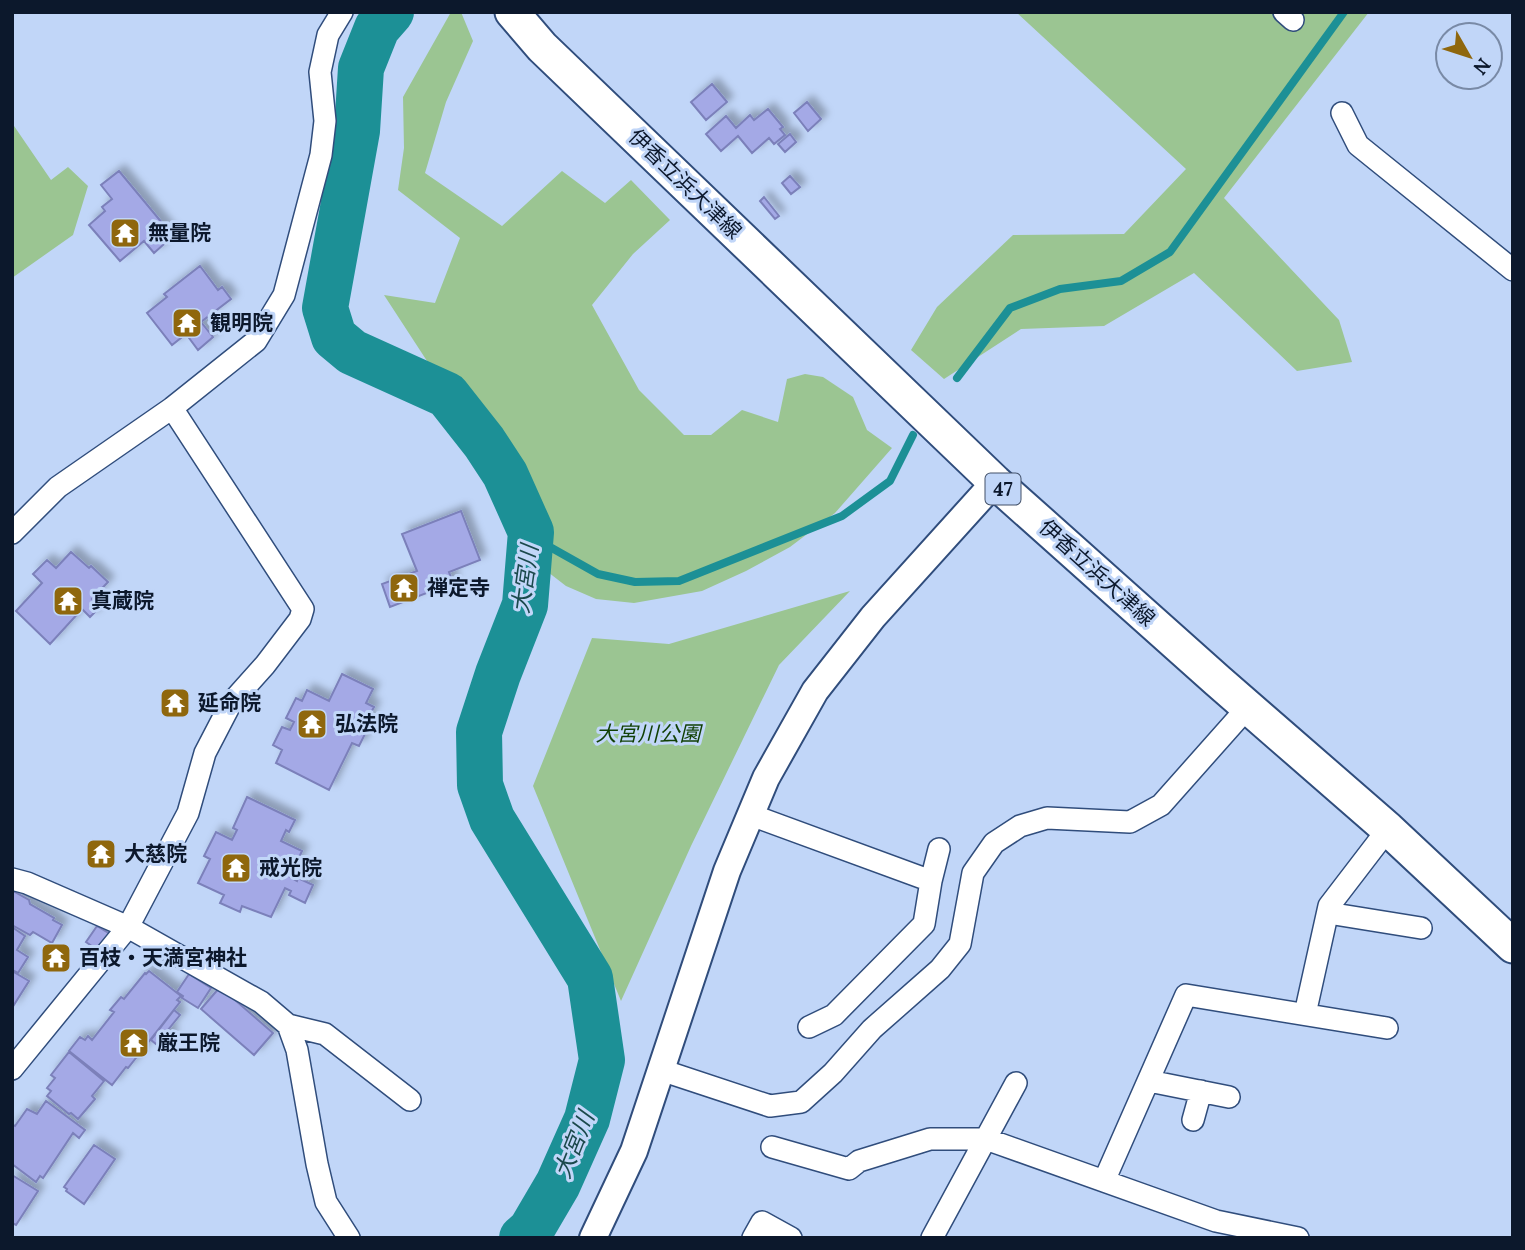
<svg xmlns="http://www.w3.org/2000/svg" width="1525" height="1250" font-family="Lora,'Noto Sans JP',serif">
	<defs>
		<filter id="shadow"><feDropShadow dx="6" dy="-6" stdDeviation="3.5" flood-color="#0004"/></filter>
	</defs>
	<rect width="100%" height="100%" fill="#c1d6f8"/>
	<path fill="#9bc592" d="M 451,12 L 461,12 L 473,41 L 446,102 L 425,173 L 502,226 L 562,171 L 605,203 L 631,180 L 670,220 L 633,254 L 592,305 L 639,390 L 684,435 L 711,435 L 742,410 L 778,422 L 787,379 L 805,374 L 823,377 L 853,397 L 867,430 L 892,448 L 835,513 L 790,547 L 746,571 L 702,591 L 634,603 L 596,599 L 566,586 L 544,569 L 544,531 L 516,469 L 476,419 L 427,361 L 384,295 L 435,303 L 460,238 L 398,190 L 404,148 L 403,97 Z
		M 1016,12 L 1369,12 L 1224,198 L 1339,320 L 1352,362 L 1297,371 L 1194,273 L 1104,326 L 1021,329 L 944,379 L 911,350 L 937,307 L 1013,235 L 1124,234 L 1186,169 Z
		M 12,123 L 51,180 L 68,167 L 88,186 L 73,235 L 12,278 Z
		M 850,591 L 779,665 L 691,846 L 621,1001 L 533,786 L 592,638 L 669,644 Z"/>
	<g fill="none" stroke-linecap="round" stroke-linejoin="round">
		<path stroke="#1c9096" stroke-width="8" d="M 957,378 L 1010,308 L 1060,289 L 1121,281 L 1170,252 L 1344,12
			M 531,544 L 550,547 L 598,574 L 635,582 L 679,581 L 842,516 L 890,481 L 913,435"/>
		<path stroke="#1c9096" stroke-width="46" d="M 391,12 L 377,28 L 361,68 L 357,131 L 325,308 L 334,337 L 352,352 L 447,395 L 484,442 L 505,474 L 531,532 L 525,605 L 498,674 L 479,732 L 480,785 L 492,819 L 590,978 L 602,1060 L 587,1119 L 558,1184 L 531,1230 L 522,1238"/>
	</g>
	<path fill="#a4a9e6" stroke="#7b80ba" stroke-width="2" filter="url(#shadow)" d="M 712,84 L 727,102 L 706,120 L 691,102 Z
		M 807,102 L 821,119 L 808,131 L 794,113 Z
		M 768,109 L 783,127 L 780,129 L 785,135 L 774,144 L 769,138 L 752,153 L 738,136 L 721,151 L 706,134 L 726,116 L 736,128 L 750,115 L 754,120 Z
		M 790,134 L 796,142 L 785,152 L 778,144 Z
		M 119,171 L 173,236 L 154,253 L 144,241 L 120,261 L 89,225 L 105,211 L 102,207 L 112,199 L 101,185 Z
		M 790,176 L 800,187 L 791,194 L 782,183 Z
		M 764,197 L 779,216 L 775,219 L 760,201 Z
		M 200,266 L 218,290 L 222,287 L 231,299 L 201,322 L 213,337 L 198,350 L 186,334 L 172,345 L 147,313 L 167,297 L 164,294 Z
		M 461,511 L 480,560 L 449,572 L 453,583 L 390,607 L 382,584 L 417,571 L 402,534 Z
		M 71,552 L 89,568 L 91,566 L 108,582 L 92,599 L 100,607 L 90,617 L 82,609 L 50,644 L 16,611 L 42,583 L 33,574 L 47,560 L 56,568 Z
		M 342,674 L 373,689 L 366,703 L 374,707 L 367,720 L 371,722 L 359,746 L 352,743 L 329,790 L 276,763 L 282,750 L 273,745 L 282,727 L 290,730 L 294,722 L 286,718 L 296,698 L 302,701 L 307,690 L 329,701 Z
		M 247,797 L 295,820 L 289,832 L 286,830 L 281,841 L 302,851 L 290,877 L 297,881 L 298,878 L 313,885 L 305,903 L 289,895 L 291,891 L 285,888 L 271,917 L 242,906 L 240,912 L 220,903 L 224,895 L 198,883 L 210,859 L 204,856 L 216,832 L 232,840 L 237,830 L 233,828 Z
		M 13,891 L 29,900 L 30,904 L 54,918 L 53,920 L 62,925 L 52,943 L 33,932 L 30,935 L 12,925 Z
		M 97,926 L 110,934 L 99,951 L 86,942 Z
		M 12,927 L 25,936 L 17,950 L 28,957 L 18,973 L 12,970 Z
		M 12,971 L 29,981 L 12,1008 Z
		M 149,971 L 181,996 L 177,1000 L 180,1002 L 128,1068 L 126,1067 L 112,1085 L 69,1051 L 80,1037 L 85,1040 L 88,1036 L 92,1040 L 114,1012 L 110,1010 L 121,997 L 124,999 L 145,973 L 146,974 Z
		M 189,974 L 211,988 L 198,1008 L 182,998 L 183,996 L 177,992 Z
		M 220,987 L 273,1033 L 254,1055 L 201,1009 Z
		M 174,1010 L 180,1015 L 168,1030 L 172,1035 L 161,1048 L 151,1040 Z
		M 69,1052 L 104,1081 L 92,1096 L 95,1099 L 78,1119 L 71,1113 L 69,1114 L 47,1096 L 51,1091 L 47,1088 L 55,1078 L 51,1075 Z
		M 46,1101 L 85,1130 L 79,1138 L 73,1133 L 43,1178 L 40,1176 L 36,1182 L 12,1164 L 12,1124 L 15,1126 L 27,1109 L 37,1114 Z
		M 94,1145 L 115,1159 L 84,1204 L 66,1191 L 67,1189 L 64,1187 Z
		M 12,1175 L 38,1191 L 16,1225 L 12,1223 Z"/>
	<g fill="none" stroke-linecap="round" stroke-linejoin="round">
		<g stroke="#304d7c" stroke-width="24">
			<path id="minor" d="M 1284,12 L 1293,20
				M 1342,113 L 1358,145 L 1513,270
				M 12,533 L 58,487 L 172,408 L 256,341 L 284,295 L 321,155 L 325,121 L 320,72 L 328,35 L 342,12
				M 751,815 L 931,881 L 924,924 L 834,1015 L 809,1027
				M 12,879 L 27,883 L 128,927 L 261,1002 L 288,1025 L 297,1050 L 317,1164 L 326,1202 L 349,1238
				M 931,881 L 939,849
				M 1328,913 L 1421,928
				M 1305,1014 L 1329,906 L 1388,829
				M 288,1025 L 325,1034 L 410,1100
				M 12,1069 L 128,927 L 188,813 L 205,753 L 231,703 L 265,665 L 300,619 L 303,609 L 172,408
				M 661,1070 L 770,1106 L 801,1102 L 833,1073 L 872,1029 L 940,969 L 960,944 L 973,873 L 994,843 L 1020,826 L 1047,818 L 1130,822 L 1161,805 L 1248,707
				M 1149,1081 L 1229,1097
				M 1193,1120 L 1201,1091
				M 772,1147 L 849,1169 L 859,1161 L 930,1139 L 986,1139 L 1216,1221 L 1298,1238
				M 1104,1181 L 1186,995 L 1387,1028
				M 753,1238 L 762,1222 L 791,1238
				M 932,1238 L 1016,1083"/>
		</g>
		<g stroke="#304d7c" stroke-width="30">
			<path id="tertiary" d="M 593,1238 L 634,1151 L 727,871 L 766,778 L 815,691 L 873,617 L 995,482"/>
		</g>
		<g stroke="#304d7c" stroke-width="37">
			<path id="primary" d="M 512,12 L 542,47 L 995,482 L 1218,681 L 1388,829 L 1513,946"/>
		</g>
		<use href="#minor" stroke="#fff" stroke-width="21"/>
		<use href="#tertiary" stroke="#fff" stroke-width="26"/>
		<use href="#primary" stroke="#fff" stroke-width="33"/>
	</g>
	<defs>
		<g id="temple-square" transform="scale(1.575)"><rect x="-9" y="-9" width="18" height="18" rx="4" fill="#8f670d" stroke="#c1d6f8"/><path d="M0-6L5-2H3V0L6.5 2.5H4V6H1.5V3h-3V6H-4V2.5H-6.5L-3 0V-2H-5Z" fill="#fff"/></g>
	</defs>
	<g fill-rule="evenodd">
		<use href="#temple-square" x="125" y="233"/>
		<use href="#temple-square" x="187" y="323"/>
		<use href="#temple-square" x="404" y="588"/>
		<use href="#temple-square" x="68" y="601"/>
		<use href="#temple-square" x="175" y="703"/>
		<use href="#temple-square" x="312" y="724"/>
		<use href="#temple-square" x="101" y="854"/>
		<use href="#temple-square" x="236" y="868"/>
		<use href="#temple-square" x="56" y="958"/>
		<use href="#temple-square" x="134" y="1043"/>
	</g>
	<g text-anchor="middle" stroke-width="6" stroke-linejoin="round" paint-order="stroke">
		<rect fill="#c1d6f8" stroke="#425169" stroke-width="2" x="985.5" y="473.5" width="35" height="31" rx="5"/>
		<g font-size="19" font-weight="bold" fill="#0c182c">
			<text x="1003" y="496">47</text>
		</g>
		<g font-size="21" fill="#0c182c" stroke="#c1d6f8">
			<text transform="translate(685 184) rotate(44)" y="7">伊香立浜大津線</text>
			<text transform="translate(1097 573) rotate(42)" y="7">伊香立浜大津線</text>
		</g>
		<g font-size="21" font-weight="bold" fill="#0c182c" stroke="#c1d6f8" text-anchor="start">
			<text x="148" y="240">無量院</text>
			<text x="210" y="330">観明院</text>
			<text x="427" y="595">禅定寺</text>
			<text x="91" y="608">真蔵院</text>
			<text x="198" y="710">延命院</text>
			<text x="335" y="731">弘法院</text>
			<text x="124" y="861">大慈院</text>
			<text x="259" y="875">戒光院</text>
			<text x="79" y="965">百枝・天満宮神社</text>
			<text x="157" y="1050">厳王院</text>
		</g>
		<g font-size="21" font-style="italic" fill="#114005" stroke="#c1d6f8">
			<text x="648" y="741">大宮川公園</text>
		</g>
		<g font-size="23" font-style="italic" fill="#1b494c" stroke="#c1d6f8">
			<text transform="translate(525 579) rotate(-82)" y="8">大宮川</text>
			<text transform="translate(574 1145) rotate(-68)" y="8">大宮川</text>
		</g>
	</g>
	<rect width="1525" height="1250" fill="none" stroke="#0c182c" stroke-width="28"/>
	<g transform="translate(1469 56) rotate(129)"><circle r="33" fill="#c1d6f8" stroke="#798aa6" stroke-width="2"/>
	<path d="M0-5L12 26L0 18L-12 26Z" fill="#8f670d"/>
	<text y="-10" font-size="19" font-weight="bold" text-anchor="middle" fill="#0c182c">N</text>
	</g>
</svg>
